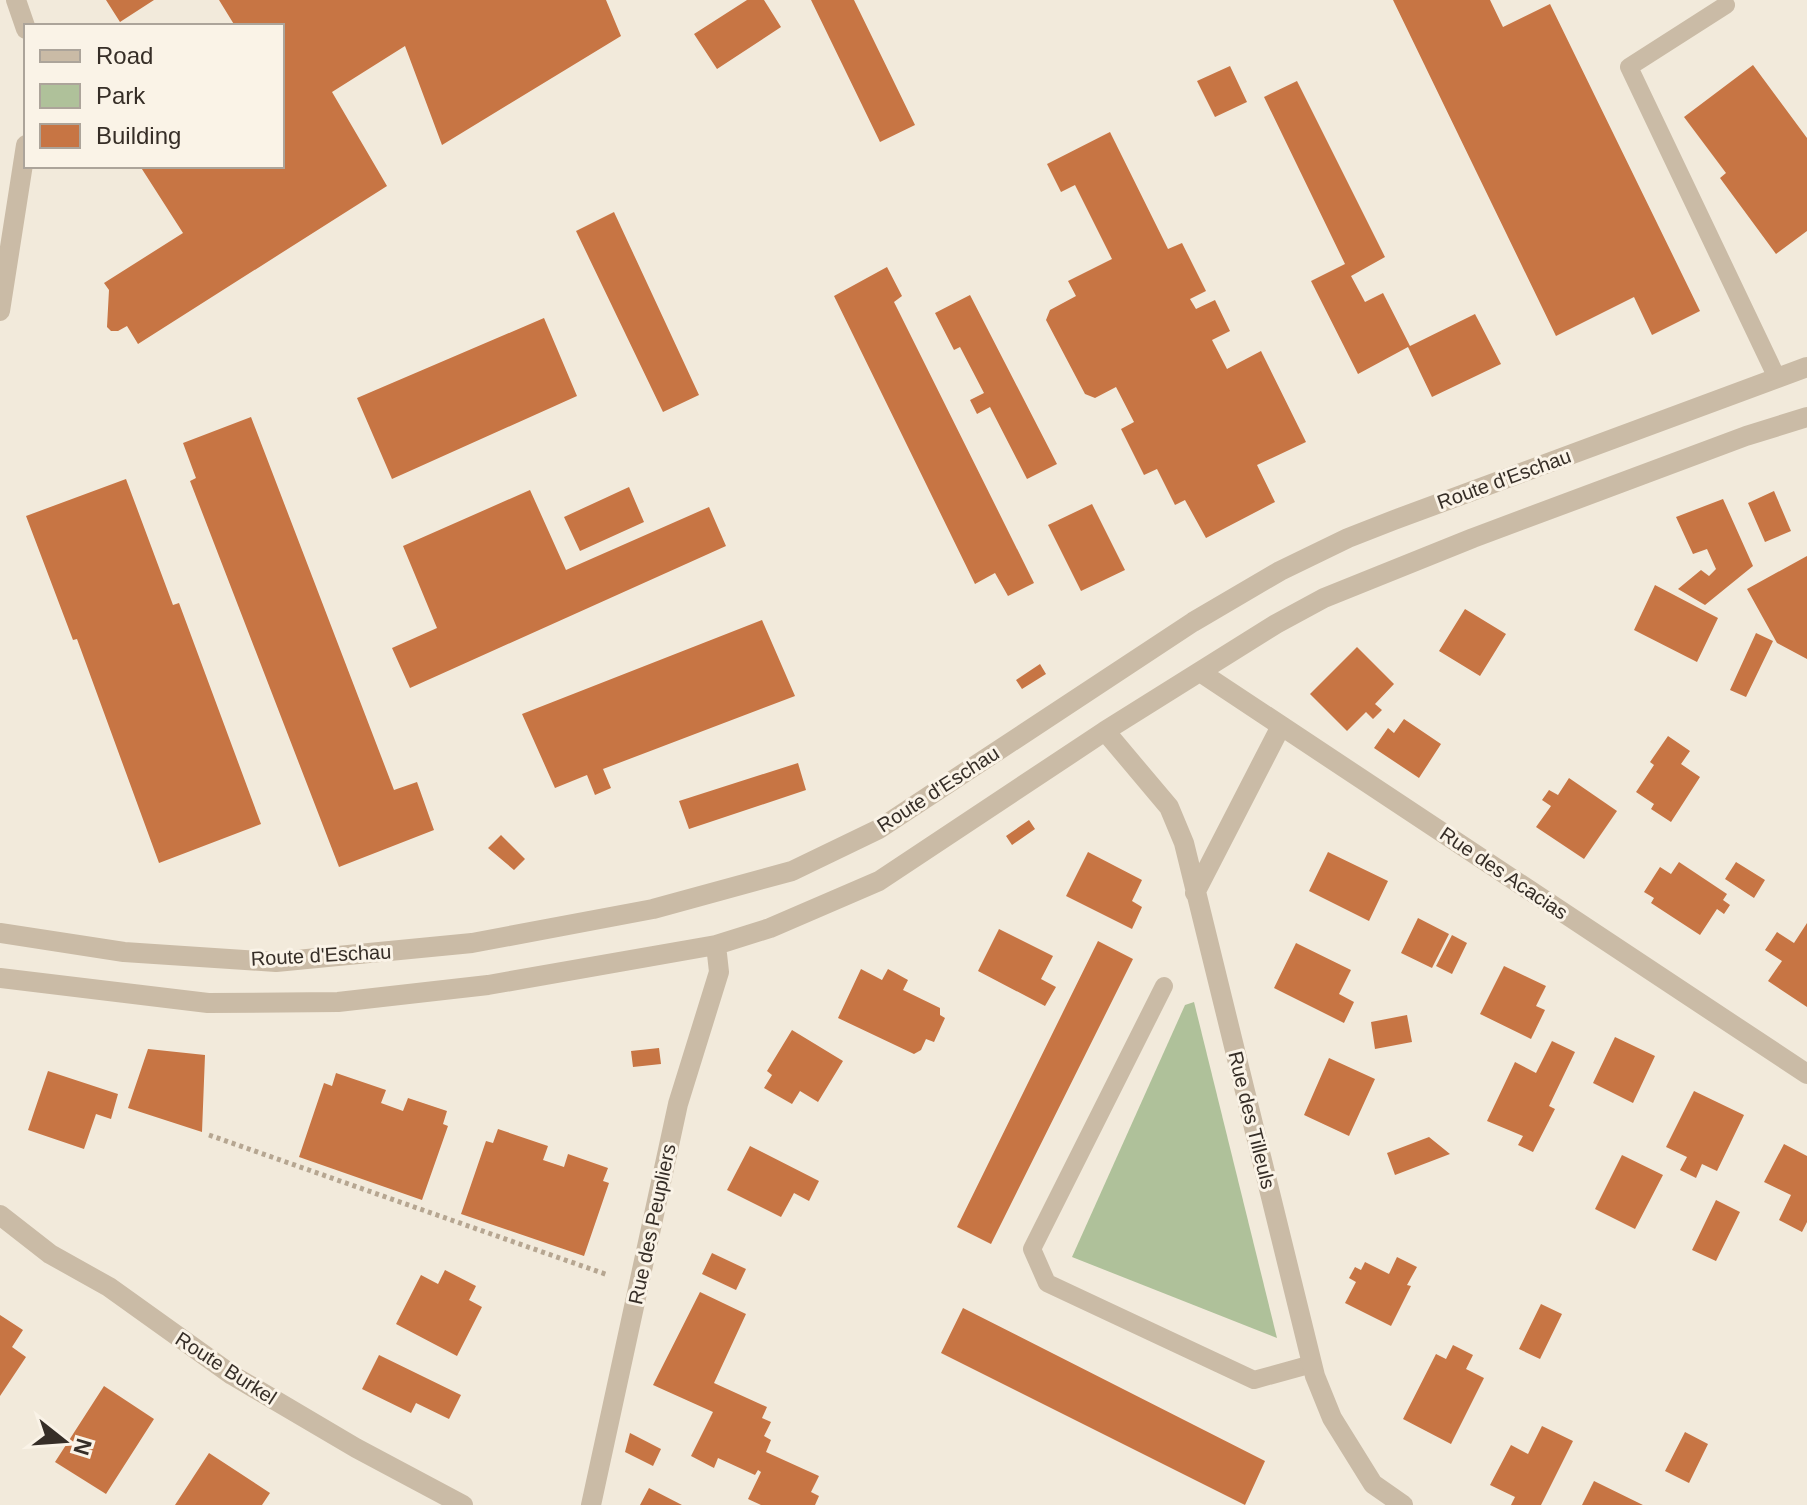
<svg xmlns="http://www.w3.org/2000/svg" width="1807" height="1505" font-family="Helvetica,sans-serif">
	<rect width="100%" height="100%" fill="#f2eadb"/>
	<path fill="#afc19a" d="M 1194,1002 L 1277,1338 L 1072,1257 L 1185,1005 Z"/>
	<path fill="#c77544" d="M 106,0 L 154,0 L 120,22 Z
		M 219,0 L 606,0 L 621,36 L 442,145 L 405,46 L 332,92 L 387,186 L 138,344 L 127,326 L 118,331 L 111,331 L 107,327 L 109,290 L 104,283 L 183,233 L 140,166 L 282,166 L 282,26 L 235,26 Z
		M 747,0 L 764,0 L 781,27 L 717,69 L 694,34 Z
		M 811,0 L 854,0 L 915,125 L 880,142 Z
		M 1393,0 L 1490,0 L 1503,27 L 1550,4 L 1700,311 L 1652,335 L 1634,297 L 1556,336 Z
		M 1753,65 L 1807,138 L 1807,231 L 1776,254 L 1720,178 L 1726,173 L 1684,117 Z
		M 1230,66 L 1247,102 L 1215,117 L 1197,81 Z
		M 1297,81 L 1385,257 L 1351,276 L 1365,302 L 1383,293 L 1410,346 L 1475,314 L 1501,364 L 1432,397 L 1408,347 L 1358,374 L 1311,281 L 1345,264 L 1264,97 Z
		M 1110,132 L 1168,249 L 1182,243 L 1206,291 L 1190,299 L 1196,309 L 1215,300 L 1230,331 L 1212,340 L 1227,369 L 1261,351 L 1306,442 L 1257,465 L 1275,502 L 1206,538 L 1185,500 L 1175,505 L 1157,469 L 1144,475 L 1121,429 L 1134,422 L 1116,387 L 1095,398 L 1085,394 L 1046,320 L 1050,310 L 1076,296 L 1068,281 L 1112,259 L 1075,185 L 1061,192 L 1047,164 Z
		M 614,212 L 699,395 L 663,412 L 576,231 Z
		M 887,267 L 902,296 L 894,302 L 1034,583 L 1008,596 L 995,573 L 975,584 L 834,296 Z
		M 970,295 L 1057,464 L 1027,479 L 990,407 L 977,414 L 970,400 L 984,393 L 960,347 L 954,350 L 935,313 Z
		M 544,318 L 577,396 L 392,479 L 357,398 Z
		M 251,417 L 394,790 L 417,782 L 434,830 L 339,867 L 190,481 L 196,478 L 183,443 Z
		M 126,479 L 173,605 L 179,603 L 261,824 L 159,863 L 77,639 L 73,640 L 26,516 Z
		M 629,487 L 644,522 L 580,551 L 564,517 Z
		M 530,490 L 566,570 L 709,507 L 726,546 L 410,688 L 392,648 L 437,628 L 403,546 Z
		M 1774,491 L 1791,531 L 1765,542 L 1748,503 Z
		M 1723,499 L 1753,566 L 1705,605 L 1678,589 L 1701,570 L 1709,576 L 1716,569 L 1707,549 L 1693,554 L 1676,517 Z
		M 1092,504 L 1125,570 L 1081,591 L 1048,525 Z
		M 1807,556 L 1807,659 L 1777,643 L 1747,589 Z
		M 1655,585 L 1718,618 L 1697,662 L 1634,630 Z
		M 1465,609 L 1506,634 L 1480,676 L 1439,651 Z
		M 762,620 L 795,696 L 603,769 L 611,788 L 595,795 L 587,775 L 555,788 L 522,714 Z
		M 1756,633 L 1773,641 L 1746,697 L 1730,690 Z
		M 1357,647 L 1394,684 L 1375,704 L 1382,710 L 1373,719 L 1366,712 L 1347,731 L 1310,694 Z
		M 1040,664 L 1046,674 L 1022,689 L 1016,680 Z
		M 1404,719 L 1441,744 L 1419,778 L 1374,748 L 1388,728 L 1394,733 Z
		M 1668,736 L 1690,751 L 1681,764 L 1700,777 L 1671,822 L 1651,809 L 1654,804 L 1636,792 L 1654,765 L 1650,762 Z
		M 798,763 L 806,790 L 689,829 L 679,801 Z
		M 1569,778 L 1617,811 L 1584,859 L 1536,827 L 1551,806 L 1542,800 L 1549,790 L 1558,795 Z
		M 1029,820 L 1035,829 L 1012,845 L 1006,836 Z
		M 501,835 L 525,859 L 514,870 L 488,848 Z
		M 1088,852 L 1142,880 L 1132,901 L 1142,907 L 1132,929 L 1066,896 Z
		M 1328,852 L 1388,881 L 1369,921 L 1309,891 Z
		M 1679,862 L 1727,894 L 1723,900 L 1730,905 L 1724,914 L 1717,909 L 1700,935 L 1651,903 L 1654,898 L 1644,892 L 1660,867 L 1671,874 Z
		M 1736,862 L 1765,880 L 1754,898 L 1725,879 Z
		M 1418,918 L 1449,934 L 1432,968 L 1401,953 Z
		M 1807,923 L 1807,1007 L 1768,981 L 1782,961 L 1765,950 L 1777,932 L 1794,943 Z
		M 999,929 L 1053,956 L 1041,979 L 1056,987 L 1045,1006 L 978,971 Z
		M 1452,935 L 1467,943 L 1452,974 L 1436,966 Z
		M 1098,941 L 1133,959 L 991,1244 L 957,1227 Z
		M 1296,943 L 1351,970 L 1339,994 L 1354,1002 L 1344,1023 L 1274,988 Z
		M 1504,966 L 1546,986 L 1536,1006 L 1545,1010 L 1531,1039 L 1480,1014 Z
		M 861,969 L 882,980 L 888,969 L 908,980 L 903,990 L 940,1008 L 940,1015 L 945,1018 L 934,1042 L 926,1039 L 921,1050 L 914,1054 L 838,1018 Z
		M 1407,1015 L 1412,1042 L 1375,1049 L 1371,1022 Z
		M 792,1030 L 843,1061 L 818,1102 L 800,1091 L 792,1104 L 764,1088 L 772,1075 L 767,1071 Z
		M 1615,1037 L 1655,1056 L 1633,1103 L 1593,1083 Z
		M 1552,1041 L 1575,1052 L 1549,1106 L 1555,1109 L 1533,1152 L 1518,1145 L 1523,1136 L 1487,1121 L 1515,1062 L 1536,1073 Z
		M 659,1048 L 661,1064 L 633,1067 L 631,1051 Z
		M 148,1049 L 205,1055 L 202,1132 L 128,1108 Z
		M 1329,1058 L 1375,1079 L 1349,1136 L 1304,1115 Z
		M 48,1071 L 118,1094 L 111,1119 L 96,1114 L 84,1149 L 28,1130 Z
		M 336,1073 L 386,1090 L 381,1103 L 403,1111 L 408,1098 L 447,1111 L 443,1124 L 448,1126 L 422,1200 L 299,1157 L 324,1083 L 332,1086 Z
		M 1694,1091 L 1744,1115 L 1717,1171 L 1702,1164 L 1696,1178 L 1680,1170 L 1687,1157 L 1666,1147 Z
		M 498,1129 L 548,1146 L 543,1160 L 564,1167 L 568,1154 L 608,1168 L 603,1181 L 609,1183 L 584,1256 L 461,1214 L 486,1141 L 493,1143 Z
		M 1429,1137 L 1450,1154 L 1395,1175 L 1387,1153 Z
		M 1784,1144 L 1807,1156 L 1807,1222 L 1802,1232 L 1779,1220 L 1791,1195 L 1764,1182 Z
		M 750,1146 L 819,1181 L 809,1201 L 794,1193 L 781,1217 L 727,1190 Z
		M 1622,1155 L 1663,1175 L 1635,1229 L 1595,1209 Z
		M 1716,1200 L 1740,1212 L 1716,1261 L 1692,1250 Z
		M 712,1253 L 746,1269 L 736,1290 L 702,1274 Z
		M 1397,1257 L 1417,1267 L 1407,1285 L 1411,1286 L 1391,1326 L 1345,1303 L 1356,1282 L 1349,1278 L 1355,1267 L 1361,1270 L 1365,1262 L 1389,1274 Z
		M 445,1270 L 476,1286 L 469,1300 L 482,1307 L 457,1356 L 396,1324 L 421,1275 L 438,1284 Z
		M 700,1292 L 746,1314 L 714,1383 L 767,1407 L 762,1418 L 771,1422 L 764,1436 L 771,1440 L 766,1452 L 819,1476 L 811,1492 L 819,1496 L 815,1505 L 761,1505 L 748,1499 L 761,1472 L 758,1470 L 755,1475 L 718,1458 L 714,1468 L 691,1456 L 713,1412 L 653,1385 Z
		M 1541,1304 L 1562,1314 L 1540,1359 L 1519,1349 Z
		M 963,1308 L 1265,1461 L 1245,1505 L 941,1353 Z
		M 0,1315 L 23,1330 L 12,1347 L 26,1357 L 0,1396 Z
		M 1453,1345 L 1473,1355 L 1466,1369 L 1484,1378 L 1451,1444 L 1403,1419 L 1436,1354 L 1446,1359 Z
		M 379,1355 L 461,1395 L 449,1419 L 416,1403 L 411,1413 L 362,1389 Z
		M 104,1386 L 154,1419 L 106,1494 L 55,1462 Z
		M 1542,1426 L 1573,1441 L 1541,1505 L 1511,1505 L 1515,1497 L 1490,1485 L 1511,1445 L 1528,1454 Z
		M 1685,1432 L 1708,1444 L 1689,1483 L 1665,1471 Z
		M 630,1433 L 661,1449 L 653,1466 L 625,1452 Z
		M 209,1453 L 270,1493 L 262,1505 L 175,1505 Z
		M 1594,1481 L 1643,1505 L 1582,1505 Z
		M 649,1488 L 682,1505 L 640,1505 Z"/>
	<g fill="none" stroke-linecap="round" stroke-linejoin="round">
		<path stroke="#b6a691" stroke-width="5" stroke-dasharray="4 4" stroke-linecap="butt" d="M 209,1135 L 608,1275"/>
		<path stroke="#cabba6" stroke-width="18" d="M 1726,5 L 1629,67 L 1777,378
			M 1164,986 L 1032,1249 L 1047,1283 L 1254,1380 L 1312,1364"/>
		<path stroke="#cabba6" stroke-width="20" d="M 16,0 L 26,29
			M 0,311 L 26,145
			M 1200,672 L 1807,1074
			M 1105,731 L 1169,807 L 1184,843 L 1315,1376 L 1332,1418 L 1373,1484 L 1403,1505
			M 1195,893 L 1281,726
			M 0,933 L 124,952 L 276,962 L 472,943 L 653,909 L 792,871 L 879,829 L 1193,622 L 1280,571 L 1348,538 L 1394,520 L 1807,367
			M 0,978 L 208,1003 L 338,1002 L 488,985 L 716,945 L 770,928 L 879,881 L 1105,731 L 1276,624 L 1324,598 L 1473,538 L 1746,436 L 1807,417
			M 0,1215 L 50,1254 L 109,1287 L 232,1375 L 356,1448 L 463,1505
			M 591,1505 L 678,1104 L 719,972 L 716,945"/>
	</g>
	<g text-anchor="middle" stroke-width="6" stroke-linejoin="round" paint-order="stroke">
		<g font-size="20" fill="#362e27" stroke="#faf3e7">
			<text transform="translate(1504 479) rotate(-20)" y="7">Route d'Eschau</text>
			<text transform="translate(938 789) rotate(-33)" y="7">Route d'Eschau</text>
			<text transform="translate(1504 873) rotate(34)" y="7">Rue des Acacias</text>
			<text transform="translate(321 955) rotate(-3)" y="7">Route d'Eschau</text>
			<text transform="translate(1252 1120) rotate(76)" y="7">Rue des Tilleuls</text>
			<text transform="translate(652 1224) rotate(-78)" y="7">Rue des Peupliers</text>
			<text transform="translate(226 1368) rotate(33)" y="7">Route Burkel</text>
		</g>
	</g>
	<rect x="24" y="24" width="260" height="144" fill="#faf3e7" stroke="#aca49a" stroke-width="2"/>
	<rect x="40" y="50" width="40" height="12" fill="#cabba6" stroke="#aca49a" stroke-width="2"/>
	<text x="96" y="64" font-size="24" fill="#362e27">Road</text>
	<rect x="40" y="84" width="40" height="24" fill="#afc19a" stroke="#aca49a" stroke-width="2"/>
	<text x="96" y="104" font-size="24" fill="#362e27">Park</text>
	<rect x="40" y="124" width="40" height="24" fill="#c77544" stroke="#aca49a" stroke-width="2"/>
	<text x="96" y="144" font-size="24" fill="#362e27">Building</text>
	<g transform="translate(64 1441) rotate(107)" stroke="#faf3e7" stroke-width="6" paint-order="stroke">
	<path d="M0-6L14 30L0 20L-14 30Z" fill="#362e27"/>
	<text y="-12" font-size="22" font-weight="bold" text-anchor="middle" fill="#362e27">N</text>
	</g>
</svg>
